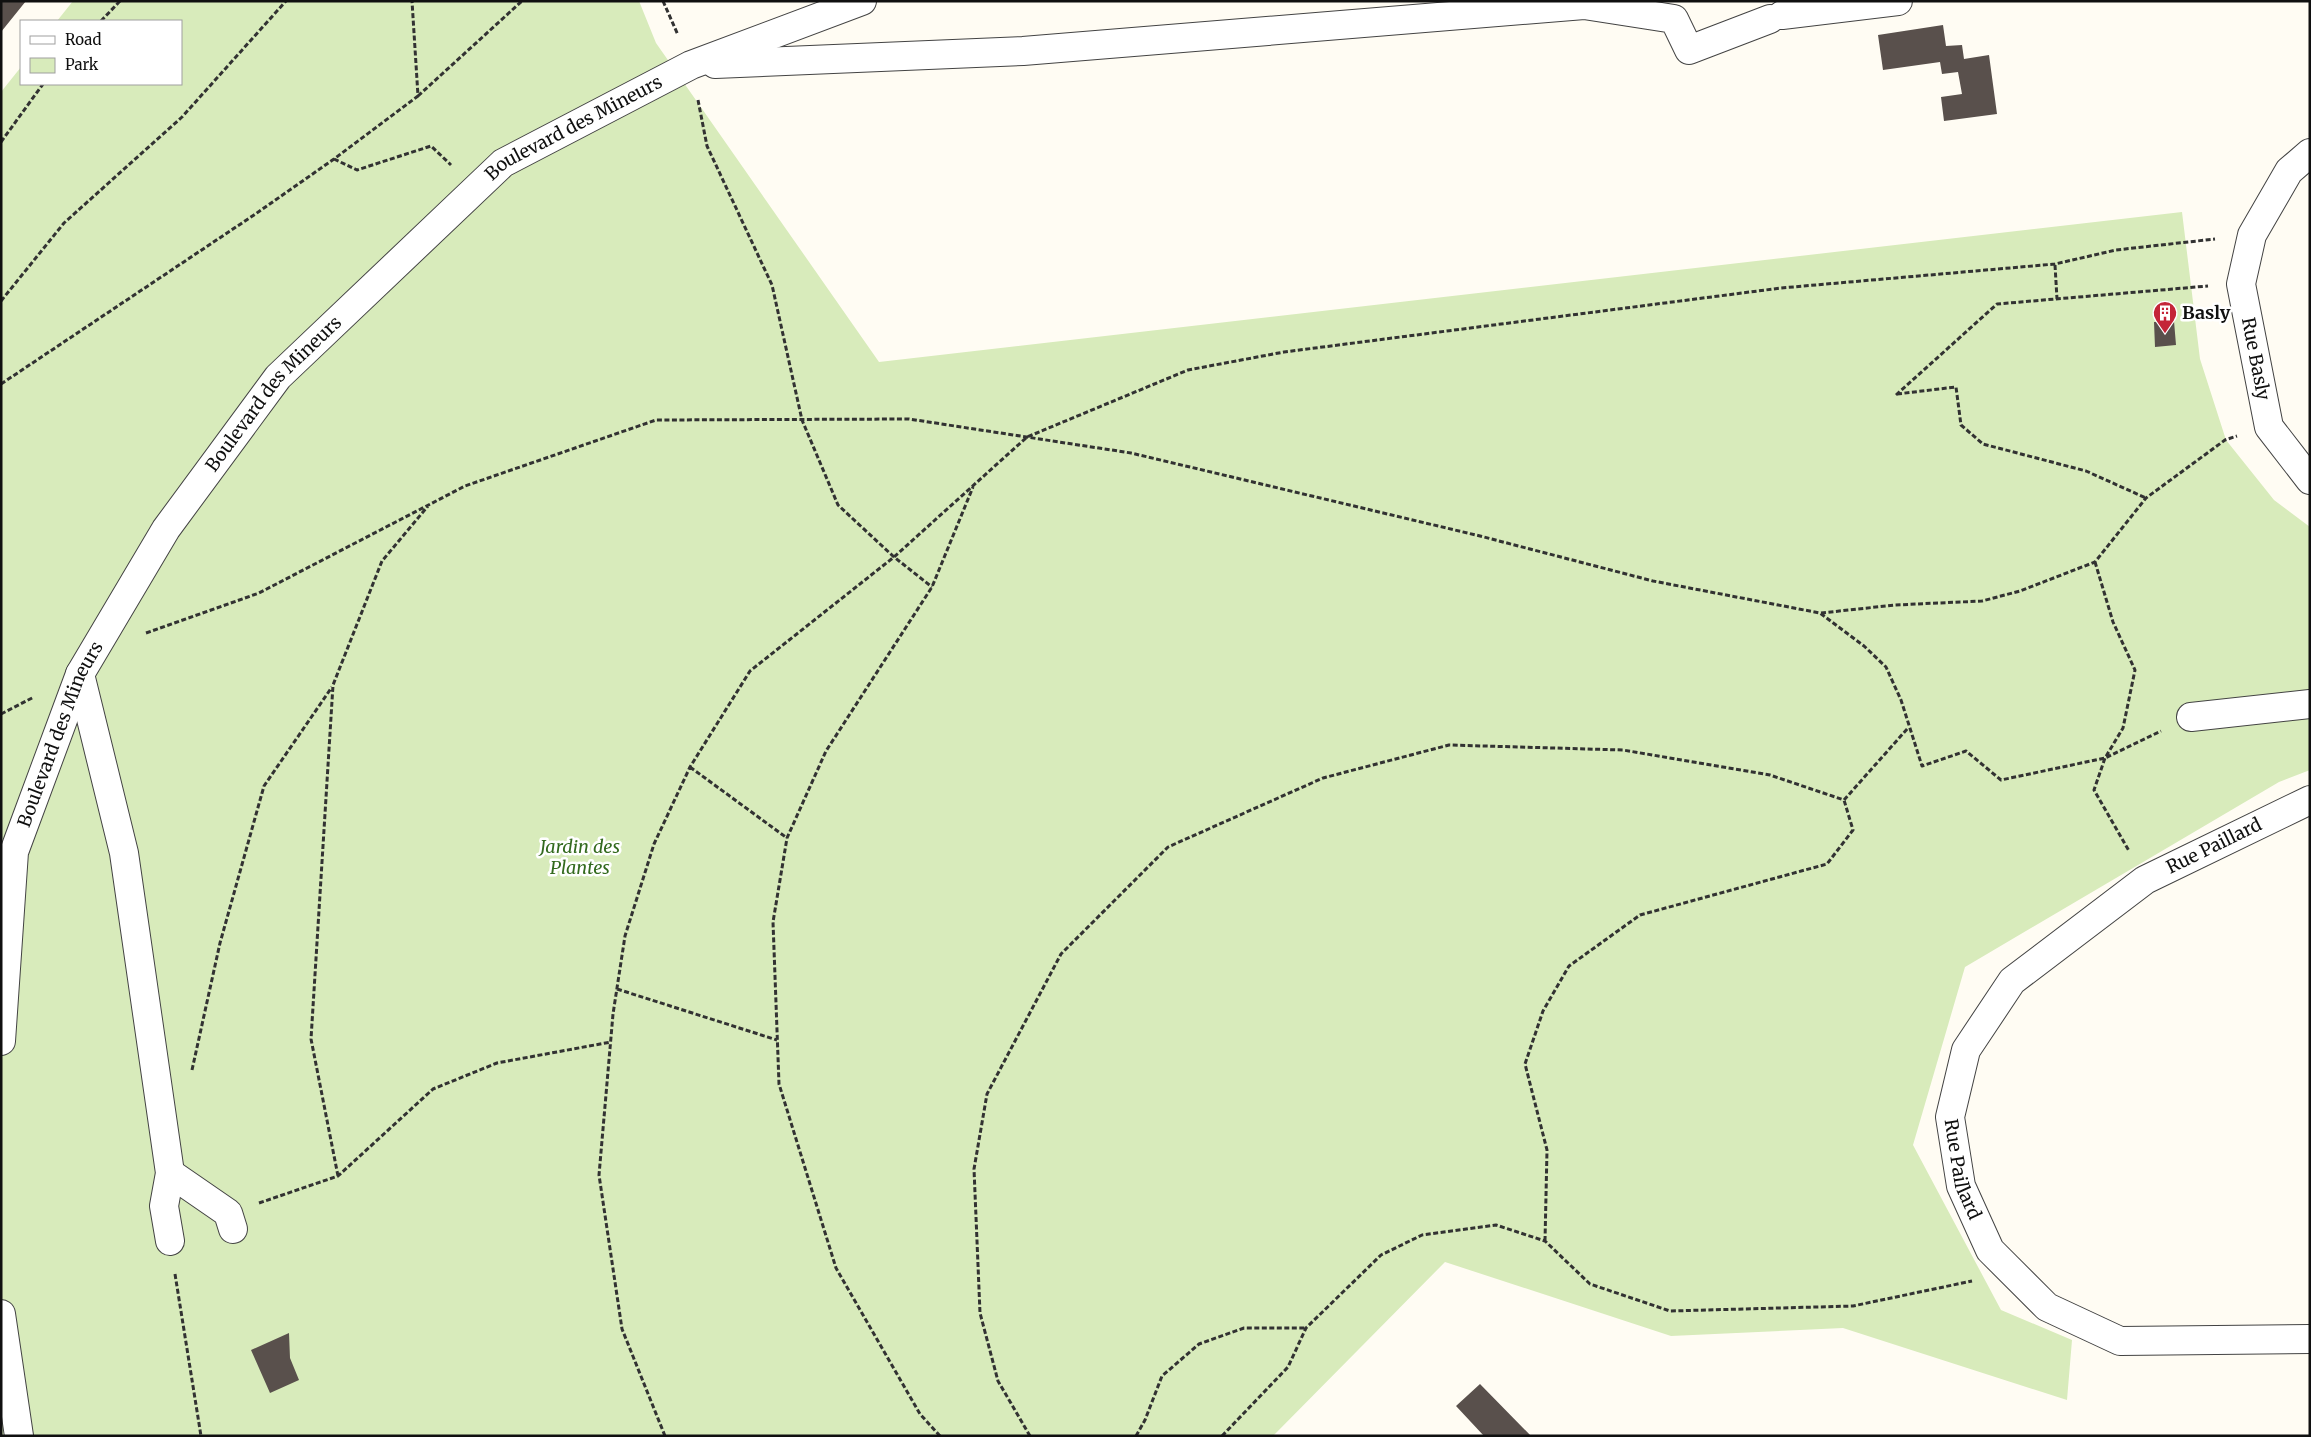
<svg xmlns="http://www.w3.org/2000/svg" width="2311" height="1437" font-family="Merriweather,serif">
	<rect width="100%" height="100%" fill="#fffcf3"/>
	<path fill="#d8ebbb" d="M 73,1 L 639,1 L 656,43 L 879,362 L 2182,212 L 2200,359 L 2226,440 L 2274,500 L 2310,527 L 2310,770 L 2279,782 L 1965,967 L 1913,1145 L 2001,1310 L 2072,1340 L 2067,1400 L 1843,1328 L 1671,1336 L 1445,1262 L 1273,1436 L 1,1436 L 1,92 L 21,67 L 21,84 L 181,84 L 181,21 L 57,21 Z"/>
	<path fill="#59504c" d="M 1,1 L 26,1 L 1,32 Z
		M 1943,25 L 1946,46 L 1962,45 L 1964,59 L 1989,55 L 1997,114 L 1944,121 L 1941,97 L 1962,94 L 1958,72 L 1942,74 L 1940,62 L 1883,70 L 1878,35 Z
		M 2174,321 L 2176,345 L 2155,347 L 2154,322 Z
		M 289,1333 L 290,1358 L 299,1380 L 270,1393 L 251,1350 Z
		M 1480,1384 L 1531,1436 L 1484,1436 L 1456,1406 Z"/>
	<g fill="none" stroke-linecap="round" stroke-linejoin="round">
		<g stroke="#434343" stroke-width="30">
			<g id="minor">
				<path d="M 1782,15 L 1898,1"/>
				<path d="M 715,64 L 1023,51 L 1584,5 L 1674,19 L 1689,50 L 1770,19"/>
				<path id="s1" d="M 2310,153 L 2289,171 L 2252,235 L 2241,284 L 2269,427 L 2310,480"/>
				<path d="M 80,674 L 124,853 L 170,1173 L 164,1206 L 170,1241"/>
				<path d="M 2191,717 L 2310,704"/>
				<path id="s2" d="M 2310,800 L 2145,880 L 2012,981 L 1966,1050 L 1950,1117 L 1961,1186 L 1990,1250 L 2047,1307 L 2120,1341 L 2310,1339"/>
				<path id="s3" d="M 1,1041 L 14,852 L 80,674 L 166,529 L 278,377 L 503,163 L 691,65 L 862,1"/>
				<path d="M 170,1173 L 228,1213 L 233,1229"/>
				<path d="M 1,1314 L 19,1436"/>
			</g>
		</g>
		<path stroke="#323232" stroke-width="3" stroke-dasharray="5 2.5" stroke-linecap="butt" d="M 663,1 L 678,35
			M 101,21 L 120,1
			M 418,96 L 522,1
			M 698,100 L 707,146 L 772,285 L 802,420 L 838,505 L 894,557 L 932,587
			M 1,142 L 43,84
			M 334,159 L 357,170 L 431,146 L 451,165
			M 2055,265 L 2057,299
			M 1,301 L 64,223 L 182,117 L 286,1
			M 1,384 L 254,215 L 334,159 L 418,96 L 412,1
			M 1897,394 L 1956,387 L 1961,425 L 1983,444 L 2086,471 L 2146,498
			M 1896,395 L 1997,304 L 2208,286
			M 2095,562 L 2113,622 L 2135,670 L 2123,728 L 2105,758 L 2094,790 L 2129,851
			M 1821,613 L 1895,605 L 1982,601 L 2020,591 L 2095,562 L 2146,498 L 2225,440 L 2237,436
			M 146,633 L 259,593 L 465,486 L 656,420 L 909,419 L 1131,453 L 1480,536 L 1653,581 L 1820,613 L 1864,646 L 1886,667 L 1901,700 L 1922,766 L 1966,751 L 2001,780 L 2105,758 L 2161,731
			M 1,714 L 34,697
			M 690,767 L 787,838
			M 1844,800 L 1908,728
			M 617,989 L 777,1040
			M 192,1070 L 220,943 L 264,786 L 332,687
			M 338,1176 L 311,1039 L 333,685 L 382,561 L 428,506
			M 259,1203 L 338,1176 L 433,1089 L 497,1063 L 611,1042
			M 1545,1241 L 1547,1150 L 1525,1064 L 1543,1011 L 1569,966 L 1640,915 L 1827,864 L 1853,830 L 1844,800
			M 175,1274 L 201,1436
			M 665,1436 L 622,1329 L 599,1175 L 613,1014 L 625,936 L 654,844 L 690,767 L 750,671 L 894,557 L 1027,437 L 1188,370 L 1284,352 L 1781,288 L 2055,264 L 2116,250 L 2215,239
			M 940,1436 L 920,1414 L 836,1268 L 779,1084 L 773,922 L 787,838 L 826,751 L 932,587 L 973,487
			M 1030,1436 L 998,1381 L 980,1313 L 974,1169 L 987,1094 L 1061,954 L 1168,847 L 1323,778 L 1449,745 L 1623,750 L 1770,775 L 1844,800
			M 1136,1436 L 1145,1420 L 1162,1376 L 1199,1344 L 1244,1328 L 1306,1328
			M 1222,1436 L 1288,1367 L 1306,1328 L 1381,1255 L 1422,1235 L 1496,1225 L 1545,1241 L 1590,1284 L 1670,1311 L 1853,1306 L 1972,1281"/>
		<use href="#minor" stroke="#fff" stroke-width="28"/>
	</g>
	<defs>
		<g id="building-pin" transform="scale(1.25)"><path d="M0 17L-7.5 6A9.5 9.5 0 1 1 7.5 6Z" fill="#c42438" stroke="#fff"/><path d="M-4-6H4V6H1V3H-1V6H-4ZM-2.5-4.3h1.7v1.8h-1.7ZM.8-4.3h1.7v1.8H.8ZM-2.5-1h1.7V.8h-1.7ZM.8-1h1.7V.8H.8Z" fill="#fff"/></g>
	</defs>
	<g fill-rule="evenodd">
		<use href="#building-pin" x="2165" y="313"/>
	</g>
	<g text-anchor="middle" stroke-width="5" stroke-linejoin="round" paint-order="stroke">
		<g font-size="18" fill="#101010" stroke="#fff">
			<text dy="6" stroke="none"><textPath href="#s3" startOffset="1126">Boulevard des Mineurs</textPath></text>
			<text dy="6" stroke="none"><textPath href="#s1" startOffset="228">Rue Basly</textPath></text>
			<text dy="6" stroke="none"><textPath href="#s3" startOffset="721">Boulevard des Mineurs</textPath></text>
			<text dy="6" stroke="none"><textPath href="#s3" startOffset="316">Boulevard des Mineurs</textPath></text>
			<text transform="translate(2214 846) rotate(-26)" y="6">Rue Paillard</text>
			<text dy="6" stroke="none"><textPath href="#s2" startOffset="556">Rue Paillard</textPath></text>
		</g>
		<g font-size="18" font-weight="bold" fill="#101010" stroke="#fff" text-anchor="start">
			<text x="2182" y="319">Basly</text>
		</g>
		<g font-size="18" font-style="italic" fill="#336a1e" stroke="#fff">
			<text x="580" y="853">Jardin des<tspan x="580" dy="21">Plantes</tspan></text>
		</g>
	</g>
	<rect width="2311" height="1437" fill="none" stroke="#101010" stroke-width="5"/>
	<rect x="20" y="20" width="162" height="65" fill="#ffffff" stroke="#9f9f9f"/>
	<rect x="30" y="36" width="25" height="8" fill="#ffffff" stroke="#9f9f9f"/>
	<text x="65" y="45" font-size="15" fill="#101010">Road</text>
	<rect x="30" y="58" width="25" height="15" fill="#d8ebbb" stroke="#9f9f9f"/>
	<text x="65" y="70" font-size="15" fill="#101010">Park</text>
</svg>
